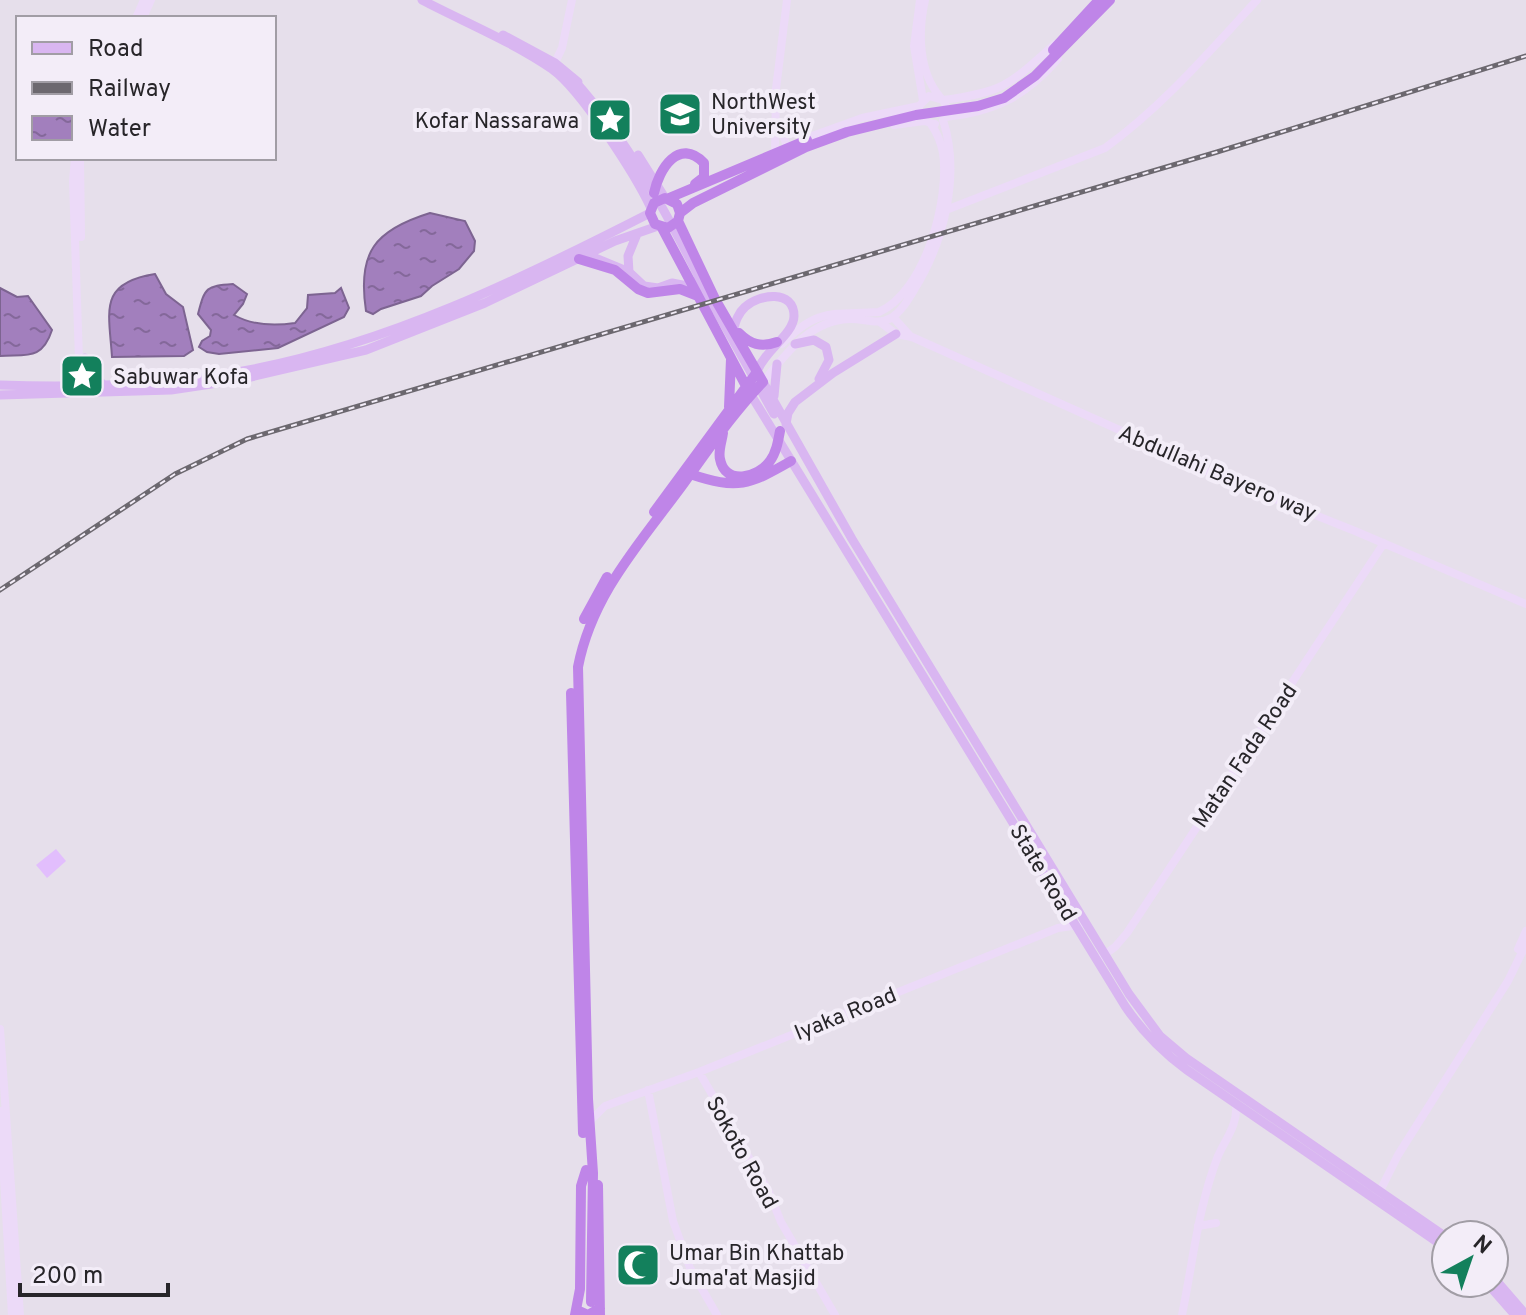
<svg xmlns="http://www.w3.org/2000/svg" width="1526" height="1315" font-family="Overpass,sans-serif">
	<defs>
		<pattern id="water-ripples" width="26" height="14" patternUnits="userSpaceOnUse" patternTransform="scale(2)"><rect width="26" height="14" fill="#a27fbd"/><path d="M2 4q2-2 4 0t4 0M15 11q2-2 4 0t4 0" fill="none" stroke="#84689a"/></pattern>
	</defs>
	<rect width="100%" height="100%" fill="#e6dfeb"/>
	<path fill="#e2befd" d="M 56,849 L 66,861 L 47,878 L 36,865 Z"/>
	<path fill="url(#water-ripples)" stroke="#7d6491" stroke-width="2" d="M 430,213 L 465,221 L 475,241 L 474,251 L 459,269 L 432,286 L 421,296 L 381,309 L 373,314 L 366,311 C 357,252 375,230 430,213 Z
		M 155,274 L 166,294 L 183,307 L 193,350 L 184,356 L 112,357 C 109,311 98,283 155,274 Z
		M 233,284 L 247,294 L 243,304 L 234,315 C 253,326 274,326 295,323 L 307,308 L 308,295 L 335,293 L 341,288 L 349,308 L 344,317 L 278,348 L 219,354 L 207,352 L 199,347 L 202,341 L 210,336 L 211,330 L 198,314 C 205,287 206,286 233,284 Z
		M 0,288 L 17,297 L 28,296 L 52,330 C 42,361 26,354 0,356 Z"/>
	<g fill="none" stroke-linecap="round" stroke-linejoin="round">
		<path stroke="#ecdaf8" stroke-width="8" d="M 920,0 L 914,46 L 923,100
			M 925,0 C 918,31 918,71 940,97
			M 136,18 L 144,0
			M 143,18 L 151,0
			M 552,69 L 562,48 L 572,0
			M 943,100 C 1004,92 1009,85 1055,44
			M 945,117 C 995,112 1026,96 1058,59
			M 777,121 L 788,148
			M 924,121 L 919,114 L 919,106 L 929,96 L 943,100 L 947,108 L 946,116
			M 894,125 L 924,121 L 935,124
			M 801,140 L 862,118 L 919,106
			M 775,153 L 776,89 L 787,0
			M 75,158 L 73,181 L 80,389
			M 80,158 L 81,237
			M 946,210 L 1105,148 C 1162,107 1209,52 1257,0
			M 893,317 L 911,337
			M 880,322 L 896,334 L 912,337 L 1182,458 L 1210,473 L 1355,531 L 1526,604
			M 782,344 C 818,307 833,315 879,312 C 925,292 950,199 943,153 C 941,142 937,133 931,124
			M 763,382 C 786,354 809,321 849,319 C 864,318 877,326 891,318 C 901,312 908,300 914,290 C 944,242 961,175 943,120
			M 1518,949 L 1526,931
			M 1101,957 L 1115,947 L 1127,933 L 1384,543
			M 0,1029 L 20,1315
			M 699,1072 L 769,1192 L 781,1222 L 835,1315
			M 648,1090 L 673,1221 L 690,1268 L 717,1315
			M 0,1111 L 12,1315
			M 589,1122 L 605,1106 L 699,1072 L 1058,928 L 1079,925
			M 1378,1195 L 1398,1155 L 1508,981 L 1526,944
			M 1198,1226 L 1216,1223
			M 1182,1315 C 1193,1262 1198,1207 1218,1156 C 1226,1138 1238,1125 1236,1104"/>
		<path stroke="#d9b6f1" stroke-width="9" d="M 422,0 C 464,22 513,42 552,69 C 581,90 635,174 651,208
			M 503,35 L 555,63 L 578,82
			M 573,79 C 628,140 666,212 703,285
			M 570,86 L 586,102
			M 638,155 L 665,198
			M 588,255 L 629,272 L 644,286 L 658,288 L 672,283 L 687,286
			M 629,272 L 628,256 L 637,234
			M 696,281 L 711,310
			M 715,308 L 774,414
			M 732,334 C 735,324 737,314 745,307 C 759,294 794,289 794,316 C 794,334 763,352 757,372
			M 795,344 L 814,340 L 826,347 L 829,360 L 819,379
			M 85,358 L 91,375 L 103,384
			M 763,382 L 852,539 L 1129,994 L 1160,1036 L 1186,1058 L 1446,1237
			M 0,385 C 80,388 163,385 243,371 C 386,345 521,279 650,213
			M 68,386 L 80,359
			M 0,395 L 171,390 L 238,380 L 366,350 L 485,303 L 615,241 L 658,226
			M 751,395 L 1125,1006 C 1142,1031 1162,1052 1187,1070 L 1446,1248
			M 774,396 L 777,364
			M 786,424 L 788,413 L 795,402 L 833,373 L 896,334
			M 1494,1278 L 1526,1315
			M 1487,1283 L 1515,1315"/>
		<path stroke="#bf85e8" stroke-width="10" d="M 1053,50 L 1099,0
			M 654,193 C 659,169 679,137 704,163 L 704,177 L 695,184
			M 669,198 L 807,140
			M 680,213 L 677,204 L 665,198 L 654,203 L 650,213 L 655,224 L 668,228 L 678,221 L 680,213 L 693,203 L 806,147 L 847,132 L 916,115 L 978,106 L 1004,98 L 1035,76 L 1110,0
			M 662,228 L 747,388
			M 579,259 L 615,270 L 638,289 L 648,293 L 680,289 L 698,296
			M 739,333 C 750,344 761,348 777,342
			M 729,407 L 731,359
			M 723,433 C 722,441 718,451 720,459 C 725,486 758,478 770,461 C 776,453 778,442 780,431
			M 690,474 C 738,490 749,485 791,461
			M 654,512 L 757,372
			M 584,619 L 607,577
			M 571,693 L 583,1133
			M 598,1185 L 600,1315
			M 591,1302 L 593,1173 L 588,1099 L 578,667 C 592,594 641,542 684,483 C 709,449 733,413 763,382 L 715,299 L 678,221
			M 577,1310 L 588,1315 L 600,1308
			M 575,1315 L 580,1289 L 581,1186 L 586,1170"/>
		<g stroke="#6c686f" stroke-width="5">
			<path id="rail" d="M 0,590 L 175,474 L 247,439 L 1217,152 L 1526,56"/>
		</g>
		<use href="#rail" stroke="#f3edf8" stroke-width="2" stroke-dasharray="6" stroke-linecap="butt"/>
	</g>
	<defs>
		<g id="university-square" transform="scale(2.3)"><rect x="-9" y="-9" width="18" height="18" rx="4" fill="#13805c" stroke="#f3edf8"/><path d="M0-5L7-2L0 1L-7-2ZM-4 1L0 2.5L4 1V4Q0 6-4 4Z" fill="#fff"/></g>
		<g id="sight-square" transform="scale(2.3)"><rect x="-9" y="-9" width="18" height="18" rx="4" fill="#13805c" stroke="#f3edf8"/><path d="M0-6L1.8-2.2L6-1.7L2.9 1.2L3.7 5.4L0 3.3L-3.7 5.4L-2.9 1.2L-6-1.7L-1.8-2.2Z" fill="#fff"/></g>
		<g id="mosque-square" transform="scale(2.3)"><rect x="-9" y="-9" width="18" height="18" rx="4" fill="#13805c" stroke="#f3edf8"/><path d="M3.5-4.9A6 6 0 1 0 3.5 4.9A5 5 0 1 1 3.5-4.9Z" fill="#fff"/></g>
	</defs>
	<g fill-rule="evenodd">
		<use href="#university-square" x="680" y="114"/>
		<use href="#sight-square" x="610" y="120"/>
		<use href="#sight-square" x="82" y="376"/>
		<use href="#mosque-square" x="638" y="1265"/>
	</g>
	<g text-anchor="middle" stroke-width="8" stroke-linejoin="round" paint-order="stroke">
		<g font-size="22" fill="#272529" stroke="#f3edf8" text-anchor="start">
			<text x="711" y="109">NorthWest<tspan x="711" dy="25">University</tspan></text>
			<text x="579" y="128" text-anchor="end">Kofar Nassarawa</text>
			<text x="113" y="384">Sabuwar Kofa</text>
			<text x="669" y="1260">Umar Bin Khattab<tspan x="669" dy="25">Juma'at Masjid</tspan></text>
		</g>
		<g font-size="22" fill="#272529" stroke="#f3edf8">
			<text transform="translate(1218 472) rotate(23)" y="8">Abdullahi Bayero way</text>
			<text transform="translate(1244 755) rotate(-56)" y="8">Matan Fada Road</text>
			<text transform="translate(1044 872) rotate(59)" y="8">State Road</text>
			<text transform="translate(845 1013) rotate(-22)" y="8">Iyaka Road</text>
			<text transform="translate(743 1152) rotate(61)" y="8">Sokoto Road</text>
		</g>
	</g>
	<rect x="16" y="16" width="260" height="144" fill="#f3edf8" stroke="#a19da5" stroke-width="2"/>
	<rect x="32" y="42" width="40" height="12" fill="#d9b6f1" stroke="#a19da5" stroke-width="2"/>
	<text x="88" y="56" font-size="24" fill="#272529">Road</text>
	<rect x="32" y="82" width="40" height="12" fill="#6c686f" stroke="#a19da5" stroke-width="2"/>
	<text x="88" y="96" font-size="24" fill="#272529">Railway</text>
	<rect x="32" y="116" width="40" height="24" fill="url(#water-ripples)" stroke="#a19da5" stroke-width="2"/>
	<text x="88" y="136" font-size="24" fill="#272529">Water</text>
	<g transform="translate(1470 1259) rotate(40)"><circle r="38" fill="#f3edf8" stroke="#a19da5" stroke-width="2"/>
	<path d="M0-6L14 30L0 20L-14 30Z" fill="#13805c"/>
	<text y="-12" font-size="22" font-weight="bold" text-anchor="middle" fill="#272529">N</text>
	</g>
	<path d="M20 1283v12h148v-12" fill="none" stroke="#272529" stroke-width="4"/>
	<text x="32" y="1283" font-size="24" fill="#272529" stroke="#f3edf8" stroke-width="6" paint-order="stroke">200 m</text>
</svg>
